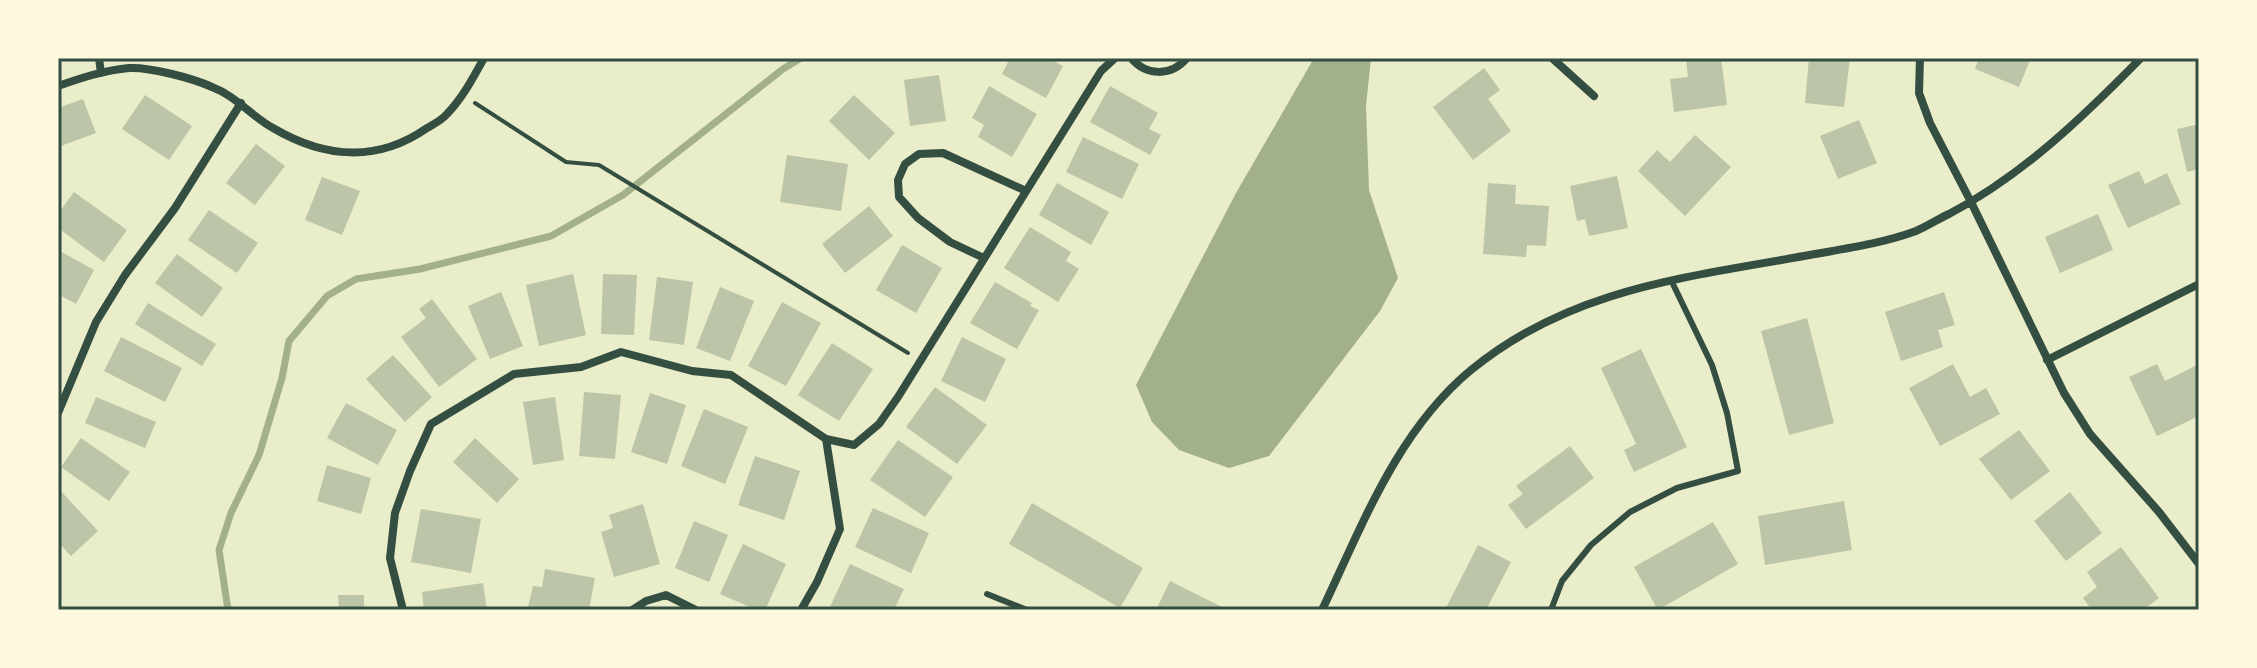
<svg xmlns="http://www.w3.org/2000/svg" width="2257" height="668" font-family="'PT Sans Narrow',sans-serif">
	<rect width="100%" height="100%" fill="#e9edc9"/>
	<path fill="#a3b18a" d="M 1314,58 L 1371,58 L 1366,106 L 1369,190 L 1398,278 L 1380,311 L 1269,456 L 1229,468 L 1179,450 L 1152,422 L 1136,385 L 1236,193 Z"/>
	<g fill="none" stroke-linecap="round" stroke-linejoin="round">
		<path stroke="#a3b18a" stroke-width="7" d="M 228,610 L 219,550 L 231,513 L 259,455 L 282,378 L 289,341 L 327,296 L 356,279 L 420,269 L 551,236 L 623,195 L 783,69 L 801,58"/>
	</g>
	<path fill="#bcc5a7" d="M 1010,58 L 1048,58 L 1063,66 L 1046,98 L 1002,74 Z
		M 1696,58 L 1721,58 L 1727,105 L 1674,112 L 1670,79 L 1688,77 L 1686,59 Z
		M 1809,58 L 1850,58 L 1844,107 L 1805,103 Z
		M 1979,58 L 2031,58 L 2019,87 L 1975,69 Z
		M 1484,68 L 1500,90 L 1488,99 L 1511,131 L 1473,160 L 1433,107 Z
		M 939,75 L 946,121 L 910,126 L 904,80 Z
		M 989,86 L 1037,114 L 1012,157 L 978,137 L 984,125 L 972,118 Z
		M 1110,86 L 1158,113 L 1149,129 L 1161,135 L 1150,155 L 1090,122 Z
		M 145,95 L 192,126 L 169,160 L 122,129 Z
		M 854,95 L 895,133 L 869,160 L 829,121 Z
		M 83,99 L 96,133 L 58,147 L 58,108 Z
		M 1859,120 L 1877,163 L 1838,179 L 1820,136 Z
		M 2199,124 L 2199,169 L 2187,172 L 2177,129 Z
		M 1695,135 L 1731,167 L 1685,216 L 1638,171 L 1657,150 L 1670,162 Z
		M 1083,137 L 1139,164 L 1122,199 L 1066,172 Z
		M 256,144 L 285,166 L 255,205 L 226,183 Z
		M 787,155 L 848,164 L 841,211 L 780,202 Z
		M 2139,171 L 2145,184 L 2167,173 L 2181,204 L 2128,228 L 2108,185 Z
		M 1617,176 L 1628,228 L 1589,236 L 1585,219 L 1577,221 L 1570,186 Z
		M 322,177 L 360,191 L 342,235 L 305,220 Z
		M 1057,183 L 1109,212 L 1091,245 L 1039,215 Z
		M 1488,183 L 1516,185 L 1515,204 L 1549,206 L 1546,246 L 1527,245 L 1526,257 L 1483,254 Z
		M 74,192 L 127,230 L 104,262 L 58,228 L 58,214 Z
		M 869,206 L 893,236 L 845,273 L 822,244 Z
		M 209,210 L 258,243 L 237,273 L 188,240 Z
		M 2098,214 L 2113,250 L 2060,273 L 2045,237 Z
		M 1030,227 L 1071,252 L 1066,261 L 1079,269 L 1058,302 L 1004,268 Z
		M 902,245 L 942,268 L 916,313 L 876,290 Z
		M 58,250 L 94,270 L 76,304 L 58,294 Z
		M 177,254 L 223,288 L 202,317 L 155,283 Z
		M 573,274 L 586,335 L 539,346 L 526,285 Z
		M 603,274 L 637,275 L 634,335 L 601,334 Z
		M 657,277 L 693,282 L 684,345 L 649,340 Z
		M 995,282 L 1032,303 L 1030,306 L 1039,310 L 1017,349 L 970,323 Z
		M 720,287 L 754,301 L 730,361 L 696,348 Z
		M 501,292 L 523,346 L 490,359 L 468,306 Z
		M 1944,292 L 1955,325 L 1938,330 L 1943,347 L 1901,361 L 1885,312 Z
		M 432,299 L 477,359 L 439,387 L 401,337 L 426,318 L 419,309 Z
		M 782,302 L 821,323 L 786,386 L 748,366 Z
		M 148,303 L 216,344 L 202,366 L 135,324 Z
		M 1807,318 L 1834,423 L 1789,435 L 1761,331 Z
		M 121,337 L 182,368 L 165,402 L 104,371 Z
		M 962,337 L 1006,359 L 985,402 L 941,381 Z
		M 832,343 L 873,369 L 839,421 L 798,395 Z
		M 1641,349 L 1687,447 L 1634,472 L 1624,450 L 1636,444 L 1601,368 Z
		M 393,355 L 432,397 L 405,422 L 366,379 Z
		M 1953,364 L 1970,397 L 1986,388 L 2000,414 L 1940,446 L 1909,388 Z
		M 2157,364 L 2165,381 L 2197,365 L 2199,369 L 2199,416 L 2157,436 L 2129,377 Z
		M 935,387 L 987,425 L 957,464 L 906,427 Z
		M 584,392 L 621,395 L 615,459 L 579,456 Z
		M 650,393 L 686,405 L 667,464 L 631,452 Z
		M 96,397 L 156,422 L 145,448 L 85,423 Z
		M 555,397 L 564,460 L 533,465 L 523,402 Z
		M 346,403 L 397,430 L 378,465 L 327,438 Z
		M 704,409 L 748,427 L 725,484 L 681,466 Z
		M 2019,430 L 2050,471 L 2011,500 L 1979,459 Z
		M 81,438 L 130,472 L 109,501 L 61,467 Z
		M 475,438 L 519,479 L 497,503 L 453,462 Z
		M 898,440 L 953,477 L 925,517 L 870,480 Z
		M 1570,446 L 1594,478 L 1526,529 L 1508,505 L 1523,494 L 1516,486 Z
		M 755,456 L 800,471 L 784,520 L 738,505 Z
		M 327,465 L 371,478 L 361,514 L 317,501 Z
		M 58,488 L 98,531 L 71,556 L 58,542 Z
		M 2070,492 L 2102,533 L 2066,561 L 2034,521 Z
		M 1844,501 L 1852,550 L 1765,565 L 1758,516 Z
		M 1032,503 L 1143,568 L 1120,608 L 1009,544 Z
		M 643,504 L 660,564 L 614,577 L 601,532 L 613,528 L 609,515 Z
		M 873,508 L 929,533 L 911,573 L 855,547 Z
		M 421,509 L 481,519 L 471,573 L 411,562 Z
		M 694,521 L 728,535 L 709,582 L 675,568 Z
		M 1713,522 L 1738,564 L 1658,610 L 1634,567 Z
		M 743,544 L 786,564 L 765,610 L 757,610 L 720,594 Z
		M 1478,545 L 1511,562 L 1486,610 L 1445,610 Z
		M 2121,547 L 2159,598 L 2143,610 L 2092,610 L 2083,598 L 2097,587 L 2087,572 Z
		M 850,564 L 904,589 L 894,610 L 836,610 L 830,607 Z
		M 545,569 L 595,578 L 589,610 L 543,610 L 528,607 L 533,586 L 542,587 Z
		M 1170,581 L 1228,610 L 1156,610 Z
		M 483,583 L 487,610 L 424,610 L 422,592 Z
		M 338,595 L 364,595 L 364,610 L 339,610 Z"/>
	<g fill="none" stroke-linecap="round" stroke-linejoin="round">
		<path stroke="#344e41" stroke-width="4" d="M 475,103 L 566,162 L 599,165 L 908,353"/>
		<path stroke="#344e41" stroke-width="6" d="M 987,594 L 1027,610
			M 1551,610 L 1562,581 L 1591,545 L 1630,512 L 1677,488 L 1738,471 L 1727,413 L 1712,365 L 1671,280"/>
		<path stroke="#344e41" stroke-width="8" d="M 99,58 L 101,73
			M 1131,58 C 1146,76 1171,77 1187,58
			M 1552,58 L 1594,96
			M 1920,58 L 1919,93 L 1930,123 L 1971,202 L 2064,393 L 2090,434 L 2159,512 L 2199,564
			M 58,86 C 81,78 105,70 129,68 C 150,67 192,78 212,87 C 236,96 251,116 273,128 C 324,158 377,163 427,128 C 434,124 442,120 447,114 C 463,97 473,78 484,58
			M 984,258 L 950,242 L 918,218 L 899,197 L 898,180 L 905,164 L 919,154 L 943,153 L 1026,191
			M 2047,360 L 2199,284
			M 58,413 L 96,322 L 125,275 L 175,208 L 241,103
			M 403,610 L 390,558 L 395,513 L 410,471 L 431,424 L 514,374 L 581,367 L 621,352 L 692,371 L 731,375 L 826,439 L 854,445 L 879,424 L 898,397 L 1101,71 L 1115,58
			M 632,610 L 646,601 L 666,595 L 696,610
			M 801,610 L 817,582 L 840,529 L 826,439
			M 1322,610 C 1362,526 1397,431 1471,370 C 1570,289 1683,278 1804,256 C 1842,249 1881,244 1916,231 C 1928,226 1938,219 1949,214 C 2023,175 2083,117 2141,58"/>
	</g>
	<rect width="2257" height="668" fill="none" stroke="#fefae0" stroke-width="120"/>
	<rect x="60" y="60" width="2137" height="548" fill="none" stroke="#344e41" stroke-width="3"/>
</svg>
